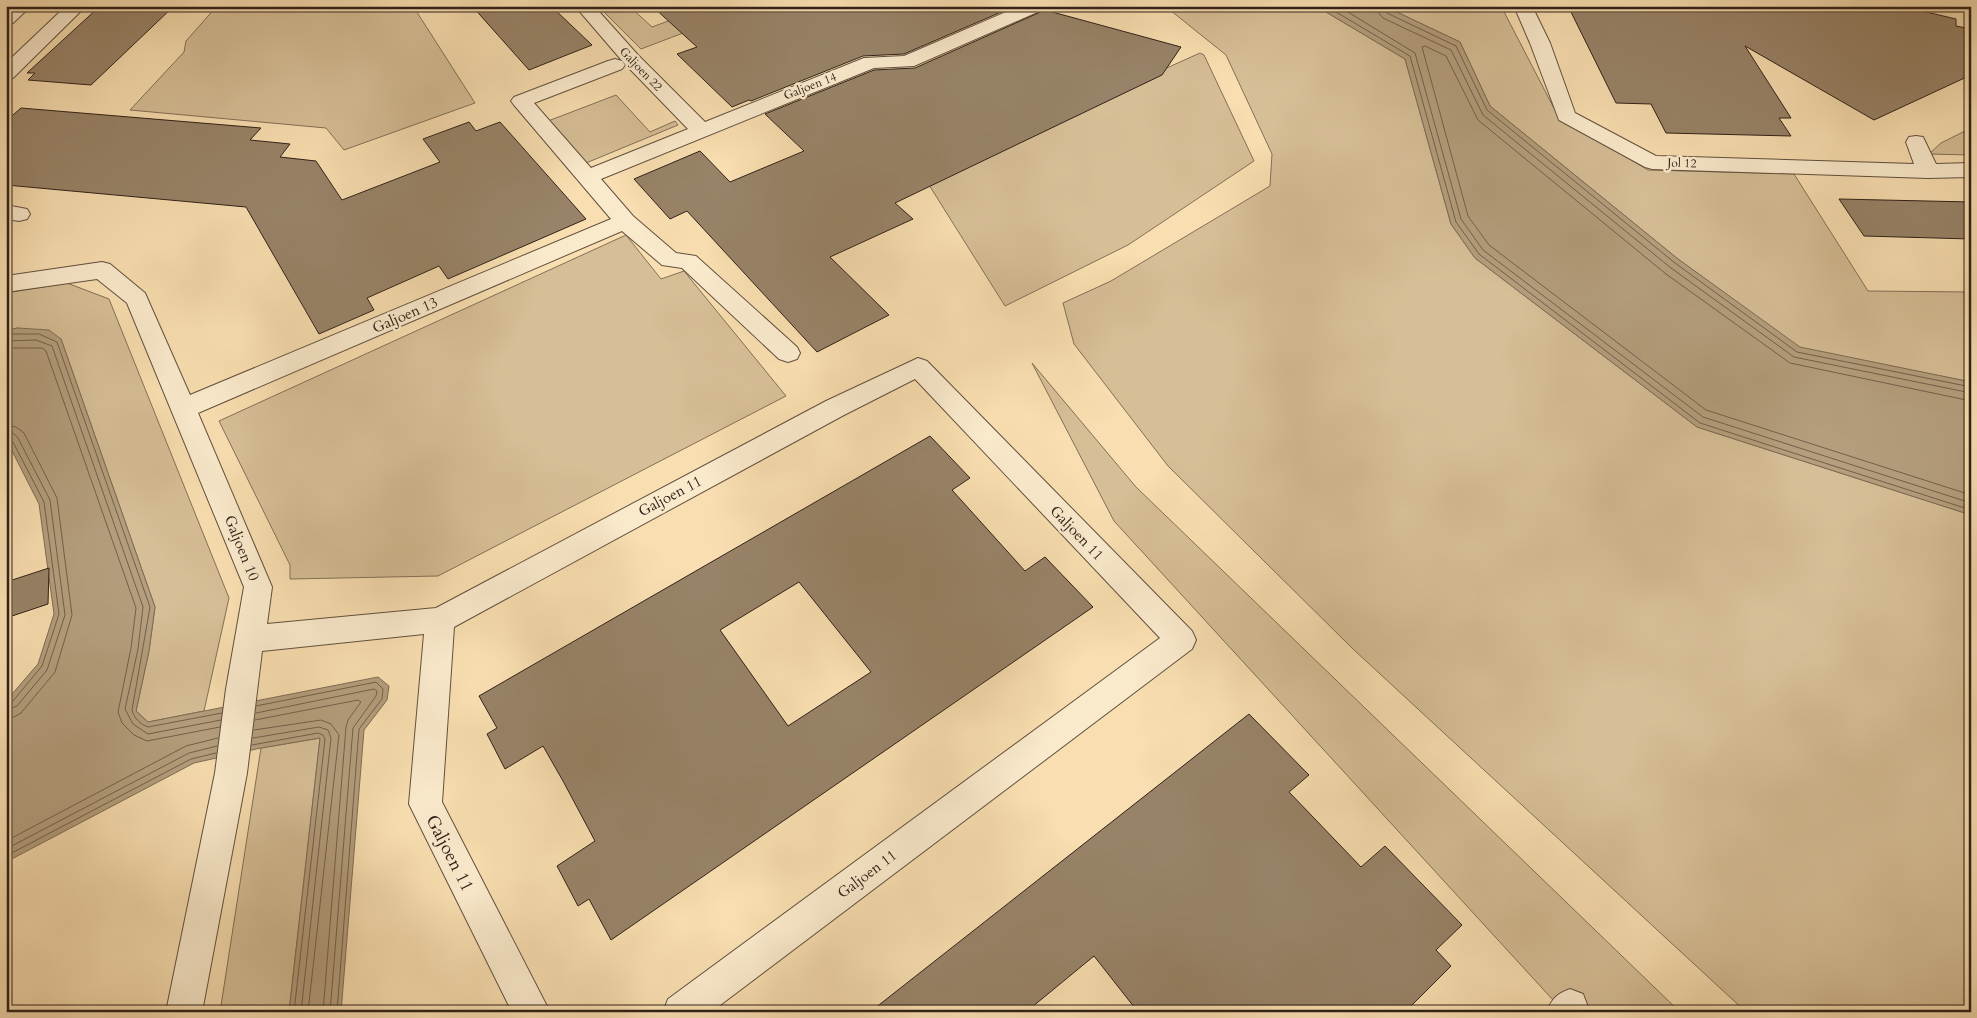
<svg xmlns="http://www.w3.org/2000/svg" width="1977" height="1018" font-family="Cardo,serif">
	<rect width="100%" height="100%" fill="#f8deb0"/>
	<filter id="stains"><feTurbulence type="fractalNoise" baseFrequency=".004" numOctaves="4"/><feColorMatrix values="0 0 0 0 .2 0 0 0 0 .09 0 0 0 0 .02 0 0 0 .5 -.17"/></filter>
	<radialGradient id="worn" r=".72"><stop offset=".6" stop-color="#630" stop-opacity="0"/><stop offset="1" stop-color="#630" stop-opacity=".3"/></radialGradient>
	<path fill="#d6be96" stroke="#837058" d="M 217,6 L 413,6 L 475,103 L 344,150 L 326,128 L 130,110 L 184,52 L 186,41 Z
		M 598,6 L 629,6 L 652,27 L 709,6 L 754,6 L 641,49 Z
		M 1165,6 L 1316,6 L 1405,59 L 1451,224 L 1475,258 L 1697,427 L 1971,515 L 1971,1012 L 1746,1012 L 1353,649 L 1168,466 L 1074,344 L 1063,303 L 1111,281 L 1270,186 L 1272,154 L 1226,55 Z
		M 1384,6 L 1501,6 L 1558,116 L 1648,170 L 1794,174 L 1868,291 L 1971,292 L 1971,382 L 1800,348 L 1678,259 L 1490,106 L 1460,42 Z
		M 1200,53 L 1204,55 L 1254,161 L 1128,245 L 1005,306 L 924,177 Z
		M 616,95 L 650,132 L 675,121 L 678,125 L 586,163 L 548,121 Z
		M 1971,128 L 1971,155 L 1929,154 L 1941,143 Z
		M 626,235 L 661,279 L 684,271 L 786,396 L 438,576 L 290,579 L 290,565 L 219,421 Z
		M 67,283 L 109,299 L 229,598 L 204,711 L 148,722 L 136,711 L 149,651 L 155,607 L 61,339 L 18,328 L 6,330 L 6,293 Z
		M 1032,363 L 1136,487 L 1680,1012 L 1564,1012 L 1114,521 Z
		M 320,738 L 289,1012 L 220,1012 L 261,748 Z"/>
	<path fill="#b49e7d" stroke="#7f6c55" d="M 1316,6 L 1384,6 L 1460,42 L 1490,106 L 1678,259 L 1800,347 L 1971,382 L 1971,515 L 1697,427 L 1475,258 L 1451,224 L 1405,59 Z
		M 18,328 L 49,330 L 61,339 L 155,607 L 149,651 L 136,711 L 148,722 L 378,677 L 389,686 L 387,700 L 364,730 L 341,1012 L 289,1012 L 320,738 L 261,748 L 194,763 L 6,862 L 6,701 L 38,664 L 54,614 L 39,504 L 6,439 L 6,330 Z"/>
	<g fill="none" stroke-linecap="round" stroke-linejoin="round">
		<path stroke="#72604b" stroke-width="1" d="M 1326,6 L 1410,56 L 1456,222 L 1479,254 L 1700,423 L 1971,510
			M 1338,6 L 1415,53 L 1461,219 L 1483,250 L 1703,417 L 1971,503
			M 1377,6 L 1378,12 L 1383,18 L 1451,50 L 1483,115 L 1671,268 L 1794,357 L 1971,393
			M 1384,6 L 1387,13 L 1456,46 L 1487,110 L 1675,263 L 1797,352 L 1971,387
			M 6,334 L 39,334 L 57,342 L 150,607 L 132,710 C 134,718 140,724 148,727 L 222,713
			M 6,341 L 36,340 L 52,346 L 143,607 L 138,649 L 125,709 L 133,724 L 148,734 L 221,720
			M 6,348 L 42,348 L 46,351 L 136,608 L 131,648 L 118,712 L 122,723 L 134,735 L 147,741 L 220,727
			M 1971,401 L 1790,363 L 1666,274 L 1478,120 L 1446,56 L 1425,46 L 1422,47 L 1468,216 L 1489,245 L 1706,410 L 1971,495
			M 6,425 L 16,427 L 24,433 L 57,498 L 72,615 L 55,672 L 21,713 L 14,717 L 6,718
			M 6,432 L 13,433 L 18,438 L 50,500 L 65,615 L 47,670 L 17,706 L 6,710
			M 6,439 L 13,442 L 44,502 L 59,614 L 42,666 L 12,702 L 6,704
			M 256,706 L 376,682 L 383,689 L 382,699 L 359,729 L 337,1012
			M 256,713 L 374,689 L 377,691 L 376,696 L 353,728 L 330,1012
			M 255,720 L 358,700 L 361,702 L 348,720 L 346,727 L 323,1012
			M 254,730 L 321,720 L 331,724 L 339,735 L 308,1012
			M 253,738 L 319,727 L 328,730 L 331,738 L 301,1012
			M 252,745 L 318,733 L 323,735 L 325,739 L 294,1012
			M 6,841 L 186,746 L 218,738
			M 6,849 L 189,753 L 217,746
			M 6,856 L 191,759 L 216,753"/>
	</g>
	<path fill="#988368" stroke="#302119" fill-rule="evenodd" d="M 100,6 L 174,6 L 91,85 L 28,80 L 35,73 L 27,73 Z
		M 472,6 L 551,6 L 592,45 L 529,70 Z
		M 652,6 L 1015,6 L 904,54 L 863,56 L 751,101 L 749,100 L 732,107 L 677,54 L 697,47 Z
		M 1577,6 L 1901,6 L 1956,19 L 1956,26 L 1971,29 L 1971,75 L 1874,120 L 1745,46 L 1791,118 L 1779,118 L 1791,136 L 1666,133 L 1651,104 L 1616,103 L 1569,8 L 1578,8 Z
		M 1045,10 L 1181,47 L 1162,75 L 895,203 L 913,219 L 830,257 L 889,315 L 817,352 L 687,211 L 670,219 L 634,179 L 700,151 L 730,182 L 804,151 L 765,114 L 874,70 L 915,68 Z
		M 21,108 L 261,128 L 250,140 L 290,144 L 280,157 L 316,161 L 342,200 L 440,162 L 423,139 L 469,122 L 476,131 L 500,122 L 586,219 L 448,279 L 439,266 L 367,298 L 374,310 L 319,334 L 246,207 L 6,185 L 6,121 Z
		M 1839,199 L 1971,202 L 1971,239 L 1864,236 Z
		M 930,436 L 970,478 L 952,490 L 1025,571 L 1045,557 L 1093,607 L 611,940 L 589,899 L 578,906 L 557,866 L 595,841 L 563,781 L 543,746 L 505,769 L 487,734 L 497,728 L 479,696 ZM 799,582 L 871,672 L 788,726 L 720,630 Z
		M 49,568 L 48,604 L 6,618 L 6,582 Z
		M 1249,714 L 1309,775 L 1289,792 L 1361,867 L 1385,846 L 1462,925 L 1436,950 L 1451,966 L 1405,1012 L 1138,1012 L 1094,956 L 1026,1012 L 870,1012 Z"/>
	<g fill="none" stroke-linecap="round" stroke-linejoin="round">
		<g stroke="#62503f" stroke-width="2">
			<path id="street" d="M 10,6 L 31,6 L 13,23 L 6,25 L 6,10 Z
				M 66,6 L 86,6 L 13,78 L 6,80 L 6,63 Z
				M 575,6 L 594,6 L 638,55 L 705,122 L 864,58 L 904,56 L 1020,6 L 1045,6 L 1042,10 L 914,66 L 874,68 L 601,179 L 633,216 L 676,253 L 696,256 L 797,347 L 800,353 L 797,359 L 788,362 L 779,359 L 682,268 L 662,265 L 622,231 L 198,413 L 272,587 L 267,624 L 436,608 L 826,401 L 918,358 L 927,361 L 1192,631 L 1196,640 L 1192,649 L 711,1012 L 663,1012 L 668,999 L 1160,638 L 915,379 L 844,415 L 454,627 L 442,802 L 550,1012 L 512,1012 L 409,804 L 424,634 L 262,651 L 247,773 L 202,1012 L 166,1012 L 215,773 L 226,689 L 244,587 L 127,303 L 97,279 L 6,292 L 6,276 L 102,262 L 110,264 L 145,293 L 190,395 L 611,219 L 514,105 L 511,101 L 514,97 L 608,61 L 615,59 L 622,61 L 625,65 L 622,69 L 534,103 L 591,168 L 688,129 L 624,63 Z
				M 1514,6 L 1532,6 L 1550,43 L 1575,113 L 1656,156 L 1914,164 L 1906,142 L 1909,137 L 1916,136 L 1923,137 L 1936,164 L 1971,163 L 1971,177 L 1928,178 L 1652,169 L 1645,167 L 1559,120 L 1530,43 Z
				M 6,205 L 27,209 L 30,214 L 27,219 L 19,221 L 6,219 Z
				M 1570,989 L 1583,994 L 1588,1007 L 1586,1012 L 1547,1012 C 1552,998 1557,994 1570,989 Z"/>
		</g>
		<use href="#street" fill="#faeacc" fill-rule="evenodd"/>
	</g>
	<g text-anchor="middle" stroke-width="5" stroke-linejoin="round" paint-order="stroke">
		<g font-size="12" fill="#302119" stroke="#faeacc">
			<text transform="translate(641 69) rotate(46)" y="4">Galjoen 22</text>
			<text transform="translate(810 86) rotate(-21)" y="4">Galjoen 14</text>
			<text transform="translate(1682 163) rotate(2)" y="4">Jol 12</text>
		</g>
		<g font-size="15" fill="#302119" stroke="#faeacc">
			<text transform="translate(405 315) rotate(-23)" y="5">Galjoen 13</text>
			<text transform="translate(670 496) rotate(-28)" y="5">Galjoen 11</text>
			<text transform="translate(1077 533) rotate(46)" y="5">Galjoen 11</text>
			<text transform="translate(242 548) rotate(68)" y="5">Galjoen 10</text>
			<text transform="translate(867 874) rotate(-37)" y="5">Galjoen 11</text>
		</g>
		<g font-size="18" fill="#302119" stroke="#faeacc">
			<text transform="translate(450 853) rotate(63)" y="6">Galjoen 11</text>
		</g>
	</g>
	<rect width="1977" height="1018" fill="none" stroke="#f8deb0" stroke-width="25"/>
	<rect x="8" y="8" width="1962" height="1003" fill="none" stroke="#302119" stroke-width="2.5"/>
	<rect x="12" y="12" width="1952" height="993" fill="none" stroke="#302119"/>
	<rect width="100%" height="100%" filter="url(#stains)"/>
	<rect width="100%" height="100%" fill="url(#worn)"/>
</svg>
